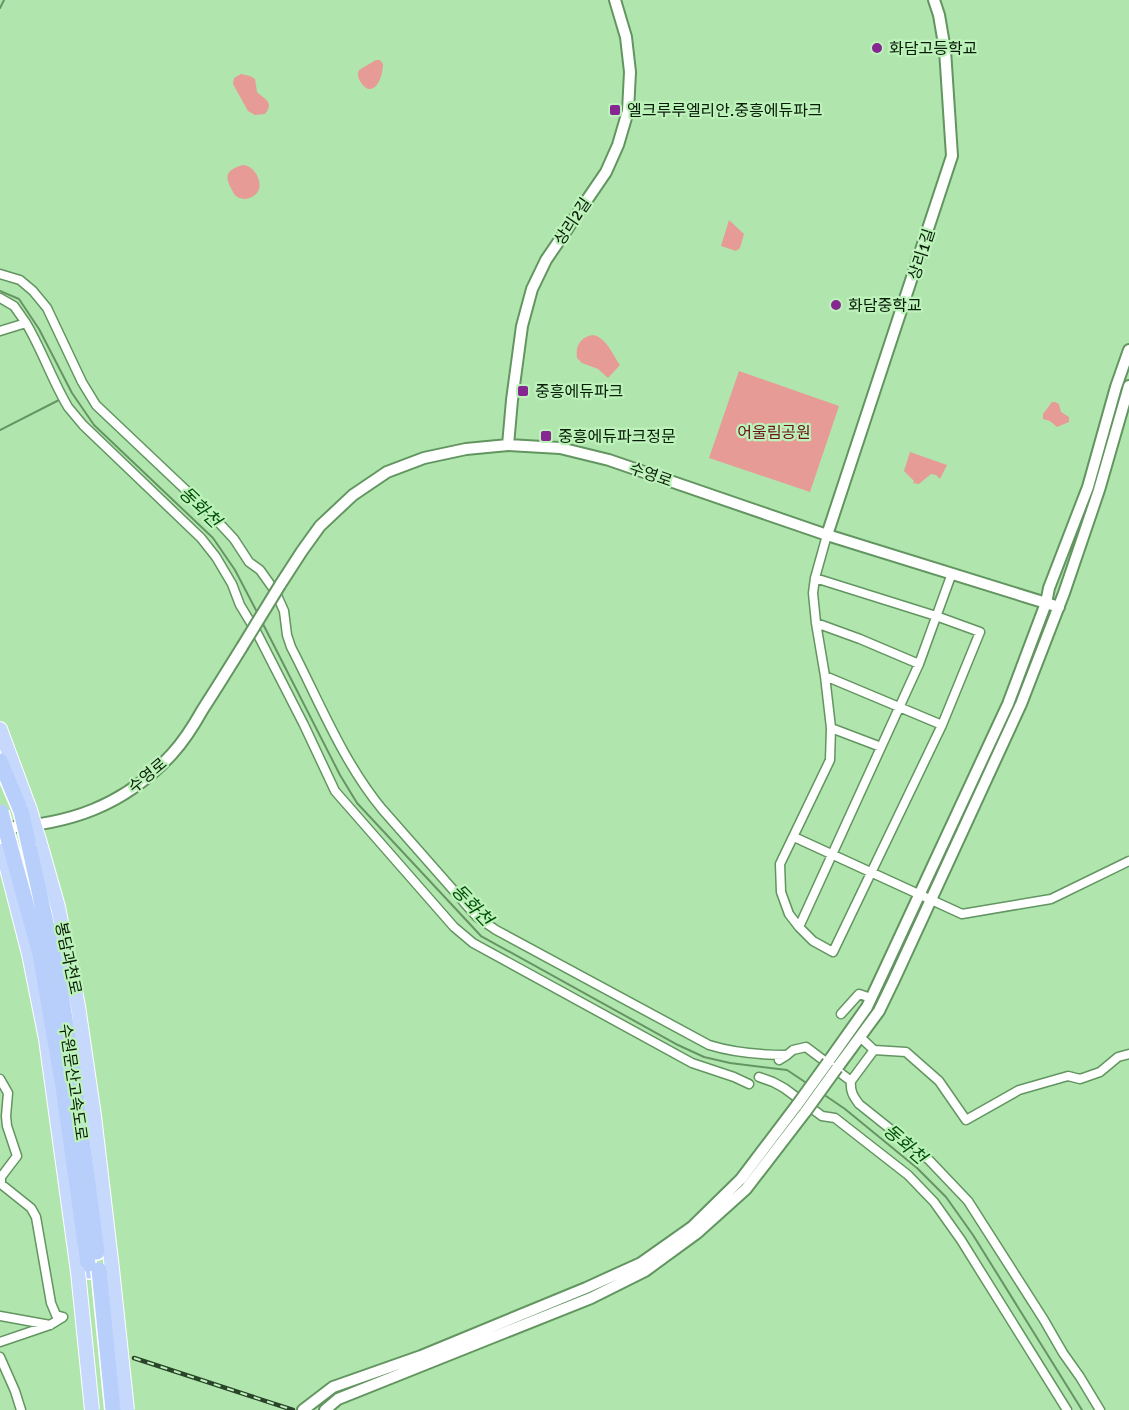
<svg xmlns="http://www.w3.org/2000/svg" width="1129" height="1410" font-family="Signika,'Noto Sans KR',sans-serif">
	<rect width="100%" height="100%" fill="#b0e6ad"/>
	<path fill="#e69b96" d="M 376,60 L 380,60 L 383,64 C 383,71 380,88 370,89 C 365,90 358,80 358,75 C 357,73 359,72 359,70 Z
		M 241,74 L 250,76 L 255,79 L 257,92 C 264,99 275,102 265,114 L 255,115 L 248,111 L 233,84 L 234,78 Z
		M 243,165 C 253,165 262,179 259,189 C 257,196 247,201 240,198 C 235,197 233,192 231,188 C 223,174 229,169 243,165 Z
		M 729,220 L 744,234 L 740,248 L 736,251 L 721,246 Z
		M 593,335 C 606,337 613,355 620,365 L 608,378 L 598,369 L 582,363 L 577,358 C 575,345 581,337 593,335 Z
		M 739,371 L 839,406 L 810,492 L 709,458 Z
		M 1052,402 L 1055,402 L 1059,404 L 1061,412 L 1069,417 L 1069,422 L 1057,427 L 1050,421 L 1043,419 L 1043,414 Z
		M 910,452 L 947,465 L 940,479 L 936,475 L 931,474 L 919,484 L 913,483 L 914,481 L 904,471 Z"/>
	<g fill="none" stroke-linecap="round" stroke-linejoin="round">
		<path stroke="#659563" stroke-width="2" d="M 0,8 L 4,0
			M 0,291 L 19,299 L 39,329 L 72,393 L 94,425 L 213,538 L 235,570 L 258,614
			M 0,430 L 59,400
			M 262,622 L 340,775 L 357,803 L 481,936 L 678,1045 L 704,1057 L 730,1063 L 787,1070 L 808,1084
			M 823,1094 L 845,1109 L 917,1168 L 946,1197 L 973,1235 L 1082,1410"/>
		<g stroke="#629560" stroke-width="11">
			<path id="minor" d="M 0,274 L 20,280 L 33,291 L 47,308 L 82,382 L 96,405 L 209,512 L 234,539 L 249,562 L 260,570 L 275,591 L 284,611 L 287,635 L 291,647 C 319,701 343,762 382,809 L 477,917 L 496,930 L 709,1045 C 735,1053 760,1055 787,1055 L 779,1060
				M 0,298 L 14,306 L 26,323
				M 0,331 L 26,323 C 42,350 52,380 68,407 C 73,413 78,419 83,425 L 201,538 L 216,557 L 232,584 L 240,605 L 257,633 L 304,725 L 335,791 L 454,927 L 473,943 L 692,1063 L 734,1077 L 749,1084
				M 815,578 L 936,616 L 980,632 L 942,725 L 833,952 L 813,941 L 799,927 L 789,914 L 781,892 L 780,864 L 830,760 L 831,728 L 825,676 L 816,623 L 813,593 L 815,578 L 827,535
				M 816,623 L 860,639 L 919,664
				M 825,676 L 942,725
				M 831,728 L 881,747
				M 794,837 L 962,914 L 1051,899 L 1129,861
				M 799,927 L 919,664 L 952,573
				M 841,1014 L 859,994 L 871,998
				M 860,1037 L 874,1050 L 906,1052 L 939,1081 L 966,1120 L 1019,1090 L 1068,1076 L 1080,1079 L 1100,1072 L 1118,1057 L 1129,1054
				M 787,1055 L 793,1050 L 806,1047 L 851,1081 C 850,1091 853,1096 859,1104 L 929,1160 L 968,1201 L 1044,1320 L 1063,1353 L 1080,1377 L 1100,1410
				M 759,1077 L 773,1082 L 784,1088 L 822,1116 L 835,1118 L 908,1175 L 934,1202 L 961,1240 L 1067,1410
				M 0,1079 L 8,1093 L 6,1116 L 7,1126 L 17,1156 L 1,1177 L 1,1184 L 31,1208 L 36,1217 L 51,1303 L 56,1315 L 63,1317 L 50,1325 L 0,1342
				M 851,1081 L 874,1050
				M 0,1316 L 50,1325
				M 0,1357 L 15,1391 L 21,1410"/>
		</g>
		<g stroke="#629560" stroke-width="14">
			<path id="tertiary" d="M 508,445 L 512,400 L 522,326 L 532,289 L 546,260 L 606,172 L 618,145 L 628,111 L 630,72 L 626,37 L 615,0
				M 827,535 L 952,156 L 945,50 L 939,15 L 934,0
				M 280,585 L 302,551 L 320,526 L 353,495 L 387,472 L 424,458 L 466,449 L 508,445 L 560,448 L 609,460 L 827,535 L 1059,607
				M 0,828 C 69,825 124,806 172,754 C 184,741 194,725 203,709 C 216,689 229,668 242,647"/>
		</g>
		<g stroke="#629560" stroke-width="14">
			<path id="secondary" d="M 828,1062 L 867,1007 L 882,975 L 1008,704 L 1046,603 L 1049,588 L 1088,487 L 1116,387 L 1129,350
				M 837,1068 L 879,1011 L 894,980 L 1021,704 L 1064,593 L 1099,490 L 1129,386
				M 303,1410 L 333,1387 L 421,1356 L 586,1288 L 641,1263 L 692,1227 L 741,1179 L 797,1105
				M 325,1410 L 338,1399 L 591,1298 L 645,1271 L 697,1233 L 746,1189 L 806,1111"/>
		</g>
		<g stroke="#fff" stroke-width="16">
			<path id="trunk" d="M 0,729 L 30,810
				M 39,840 L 58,907 L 78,1006 L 94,1116 L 112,1269
				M 0,841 L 29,954 L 46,1039 L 78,1272"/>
		</g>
		<g stroke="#fff" stroke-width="18">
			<path id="motorway" d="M 0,761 L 21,811
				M 28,841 L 59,982 L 71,1055 L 97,1252
				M 9,842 L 40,954 L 63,1087 L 89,1271"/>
		</g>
		<use href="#minor" stroke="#fff" stroke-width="8"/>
		<use href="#tertiary" stroke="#fff" stroke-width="10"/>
		<use href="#secondary" stroke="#fff" stroke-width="10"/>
		<use href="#trunk" stroke="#c6d8fc" stroke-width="14"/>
		<use href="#motorway" stroke="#b8cffc" stroke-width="15"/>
		<g stroke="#2a4429" stroke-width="4.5">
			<path id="rail" d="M 134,1358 L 293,1410"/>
		</g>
		<use href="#rail" stroke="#bdf3ba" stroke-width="2" stroke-dasharray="7" stroke-linecap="butt"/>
		<g stroke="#629560" stroke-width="14" stroke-linecap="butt">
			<path id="tertiary-bridge" d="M 242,647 L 280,585"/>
		</g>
		<g stroke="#629560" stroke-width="14" stroke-linecap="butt">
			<path id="secondary-bridge" d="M 797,1105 L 828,1062
				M 806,1111 L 837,1068"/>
		</g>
		<g stroke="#fff" stroke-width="16" stroke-linecap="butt">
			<path id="trunk-bridge" d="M 30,810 L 39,840
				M 112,1269 L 127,1410
				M 78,1272 L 92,1410"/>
		</g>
		<g stroke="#fff" stroke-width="18" stroke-linecap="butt">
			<path id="motorway-bridge" d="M 21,811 L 28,841
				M 1,812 L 9,842
				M 99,1270 L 113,1410"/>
		</g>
		<use href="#tertiary-bridge" stroke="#fff" stroke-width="10"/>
		<use href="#secondary-bridge" stroke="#fff" stroke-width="10"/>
		<use href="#trunk-bridge" stroke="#c6d8fc" stroke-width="14"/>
		<use href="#motorway-bridge" stroke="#b8cffc" stroke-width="15"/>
	</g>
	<g fill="#862691" stroke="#bdf3ba" stroke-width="2">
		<circle cx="877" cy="48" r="6"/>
		<rect x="609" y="104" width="12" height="12" rx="3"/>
		<circle cx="836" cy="305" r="6"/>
		<rect x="517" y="385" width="12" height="12" rx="3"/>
		<rect x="540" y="430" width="12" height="12" rx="3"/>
	</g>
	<g text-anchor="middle" stroke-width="4.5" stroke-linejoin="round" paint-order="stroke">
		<g font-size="16" fill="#081c08" stroke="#bdf3ba" text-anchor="start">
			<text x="889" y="54">화담고등학교</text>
			<text x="627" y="116">엘크루루엘리안.중흥에듀파크</text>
			<text x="848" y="311">화담중학교</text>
			<text x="535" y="397">중흥에듀파크</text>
			<text x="558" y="442">중흥에듀파크정문</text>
		</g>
		<g font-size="16" fill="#081c08" stroke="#bdf3ba">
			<text transform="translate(572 221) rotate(-56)" y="6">상리2길</text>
			<text transform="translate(921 254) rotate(-72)" y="6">상리1길</text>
			<text transform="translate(651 474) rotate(19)" y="6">수영로</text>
			<text transform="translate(147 775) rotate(-40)" y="6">수영로</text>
			<text transform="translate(69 958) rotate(78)" y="6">봉담과천로</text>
			<text transform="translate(74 1082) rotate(82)" y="6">수원문산고속도로</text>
		</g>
		<g font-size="16" fill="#6b1318" stroke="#bdf3ba">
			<text x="774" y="438">어울림공원</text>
		</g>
		<g font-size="18" font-style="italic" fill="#024f08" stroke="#bdf3ba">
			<text transform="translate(200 507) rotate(44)" y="6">동화천</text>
			<text transform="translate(472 905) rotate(46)" y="6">동화천</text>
			<text transform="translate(905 1144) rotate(41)" y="6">동화천</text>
		</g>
	</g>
</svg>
